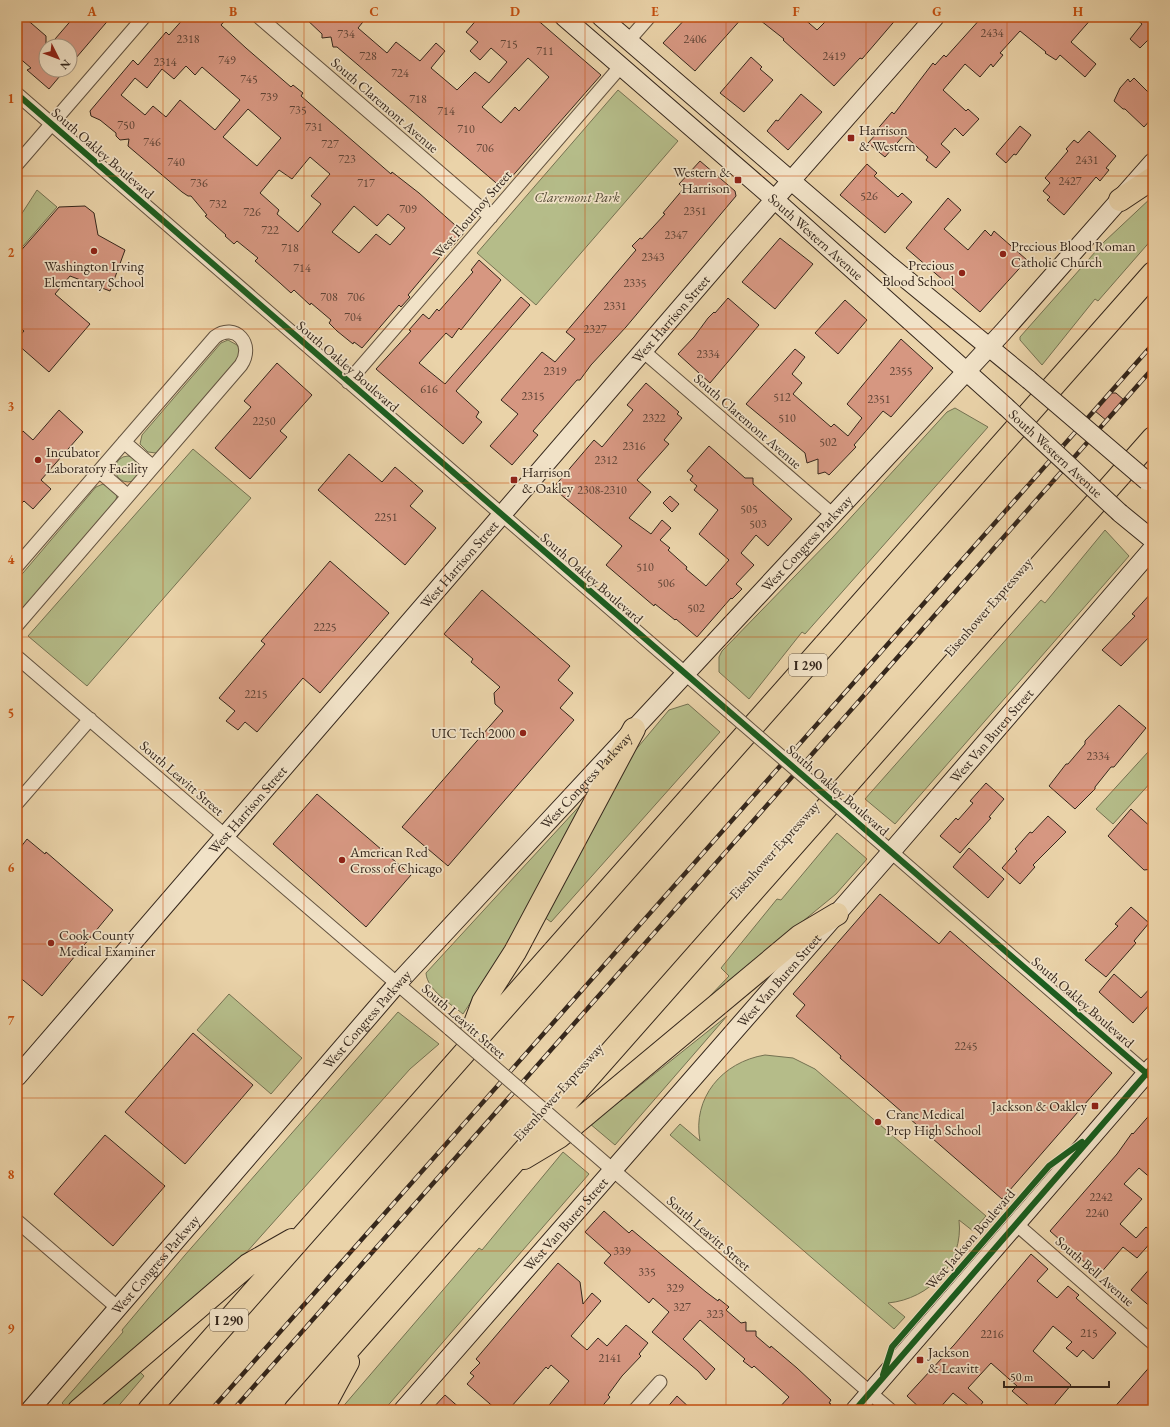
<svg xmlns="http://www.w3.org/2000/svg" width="1170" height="1427" font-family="'EB Garamond',serif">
	<rect width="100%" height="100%" fill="#ead3a9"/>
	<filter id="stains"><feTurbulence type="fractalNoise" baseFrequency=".005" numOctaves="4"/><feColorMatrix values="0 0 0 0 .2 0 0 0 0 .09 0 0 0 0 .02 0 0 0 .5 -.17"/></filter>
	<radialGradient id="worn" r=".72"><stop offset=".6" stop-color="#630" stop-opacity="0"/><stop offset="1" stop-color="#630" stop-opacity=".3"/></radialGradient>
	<path fill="#b5bc89" stroke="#757252" d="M 618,90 L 678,141 L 536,305 L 477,253 Z
		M 37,190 L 57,207 L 17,253 L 17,221 Z
		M 1153,196 L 1153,238 L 1098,301 L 1095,299 L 1042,365 L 1020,340 L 1020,337 L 1104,242 Z
		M 228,340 L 237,345 L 242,352 L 240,360 L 163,450 L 156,453 L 148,452 L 140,444 L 142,435 L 221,343 Z
		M 955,408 L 988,427 L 805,634 L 802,632 L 749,699 L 719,672 L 719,657 L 722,651 L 833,537 L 947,412 Z
		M 193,449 L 251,498 L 87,686 L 28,636 Z
		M115 469a13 13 0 1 1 26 0a13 13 0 1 1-26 0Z
		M 103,484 L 112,489 L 117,495 L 115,504 L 17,616 L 17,580 L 96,487 Z
		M 1105,530 L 1129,556 L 895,824 L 865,799 L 1041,600 L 1045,603 Z
		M 688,704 L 720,732 L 551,922 L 544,917 L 633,753 L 669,710 Z
		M 1148,752 L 1153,757 L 1153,780 L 1113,824 L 1096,809 Z
		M 586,799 L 537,900 L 463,1014 C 451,1004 427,990 426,973 Z
		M 837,833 L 867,859 L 836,894 L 736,976 L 689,1018 L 729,976 L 721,968 L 777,899 L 781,900 Z
		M 229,994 L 302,1058 L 271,1094 L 197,1030 Z
		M 398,1012 L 439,1044 L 410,1069 L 245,1254 L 68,1409 L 62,1403 L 123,1332 L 122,1330 L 185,1255 Z
		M 727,1016 L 615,1145 L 589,1123 L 623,1099 Z
		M 765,1055 L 793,1058 L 815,1069 L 986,1216 L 973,1231 L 959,1220 C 964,1263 930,1299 888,1303 L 905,1317 L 894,1329 L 670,1135 L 680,1124 L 700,1141 C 692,1098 722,1062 765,1055 Z
		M 563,1152 L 589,1174 L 384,1410 L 340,1410 L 479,1248 L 482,1250 Z
		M 140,1372 L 144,1376 L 115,1410 L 97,1410 Z"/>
	<path fill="#d69781" stroke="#35271c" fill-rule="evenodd" d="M 17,17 L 24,17 L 46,36 L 46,70 L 65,70 L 49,89 L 27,70 L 31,68 L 17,56 Z
		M 74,17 L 111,17 L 70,65 L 70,46 L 49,46 Z
		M 185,17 L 228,17 L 221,25 L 246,48 L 291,87 L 293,85 L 303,93 L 301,96 L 391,174 L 392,172 L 419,193 L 464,233 L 451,248 L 449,246 L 408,295 L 410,297 L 401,307 L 399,305 L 362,348 L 354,342 L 353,344 L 337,331 L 329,323 L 331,320 L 311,303 L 310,305 L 294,290 L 291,293 L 280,283 L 255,261 L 258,258 L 237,241 L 234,244 L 225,236 L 226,235 L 205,216 L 207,215 L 191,196 L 188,196 L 182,192 L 128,146 L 129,139 L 120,140 L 116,136 L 116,133 L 100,120 L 91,116 L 90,111 L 133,60 L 138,65 L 166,32 L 169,35 ZM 186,66 L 195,75 L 202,67 L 240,100 L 215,130 L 180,100 L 166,117 L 153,106 L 145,115 L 121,95 L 135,78 L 147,88 L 162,69 L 174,79 ZM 248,109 L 281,138 L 257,166 L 223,137 ZM 310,157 L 330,174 L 311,196 L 321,204 L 298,232 L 277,214 L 279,210 L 260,193 L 279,170 L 292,179 ZM 354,206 L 377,226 L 388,214 L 405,228 L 390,245 L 376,234 L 359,253 L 332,232 Z
		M 304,17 L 367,17 L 358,28 L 387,53 L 396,42 L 420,61 L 436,43 L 445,51 L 431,68 L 457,90 L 475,72 L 489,83 L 507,62 L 491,48 L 480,60 L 470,51 L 478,42 L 466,32 L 479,17 L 534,17 L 601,75 L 502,188 L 337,47 L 333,47 L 331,37 L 322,38 L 322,34 ZM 528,58 L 549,77 L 519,111 L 515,107 L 501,123 L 482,107 Z
		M 687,17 L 743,17 L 695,71 L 663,43 Z
		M 756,17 L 802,17 L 817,30 L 830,17 L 898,17 L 862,59 L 860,58 L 834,86 L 783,40 L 784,39 Z
		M 982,17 L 1093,17 L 1071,42 L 1096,64 L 1085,77 L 1060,55 L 1056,60 L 1045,53 L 1046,52 L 1020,31 L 1000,53 L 1003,55 L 993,67 L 991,64 L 980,77 L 965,64 L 943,90 L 966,111 L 968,109 L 979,119 L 963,136 L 955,128 L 941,144 L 950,152 L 936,168 L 926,160 L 928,157 L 904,135 L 885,157 L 868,143 L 877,133 L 875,132 L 892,112 L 894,114 L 933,63 L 935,65 L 944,55 L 946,57 Z
		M 1134,17 L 1153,17 L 1153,35 L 1140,48 L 1130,39 L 1142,24 Z
		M 751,57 L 762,67 L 760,69 L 773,80 L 744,112 L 720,93 Z
		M 1134,78 L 1153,97 L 1153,117 L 1144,127 L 1125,109 L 1123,109 L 1114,101 L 1120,88 L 1128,79 L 1130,82 Z
		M 801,94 L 822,112 L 788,150 L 767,131 L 776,120 L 778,121 Z
		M 1020,126 L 1031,135 L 1016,155 L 1014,154 L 1006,163 L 996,154 Z
		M 1089,131 L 1116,156 L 1106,168 L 1109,170 L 1100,181 L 1096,177 L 1064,215 L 1047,200 L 1050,197 L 1043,191 L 1050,183 L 1045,178 L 1068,151 L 1066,149 L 1074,140 L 1078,143 Z
		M 700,161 L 735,191 L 736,196 L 626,327 L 591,365 L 580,380 L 577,380 L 533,431 L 538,435 L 512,465 L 490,446 L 518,414 L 501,400 L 542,352 L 555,362 L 575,339 L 566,332 L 636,250 L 632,246 L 640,238 L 642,239 L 665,214 L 663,213 L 684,188 L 679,184 Z
		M 867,164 L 877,173 L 874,176 L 898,197 L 902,193 L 912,202 L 885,233 L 840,195 Z
		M 948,198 L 961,210 L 944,229 L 968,250 L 985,230 L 991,236 L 994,231 L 1027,260 L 980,312 L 906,248 Z
		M 85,206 L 94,213 L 98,235 L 125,250 L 110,291 L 70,276 L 55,294 L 90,324 L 49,372 L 17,344 L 17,339 L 24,331 L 17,325 L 17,255 L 59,207 Z
		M 780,238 L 813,264 L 775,309 L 742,282 Z
		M 479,260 L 501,280 L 461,330 L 459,328 L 452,338 L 446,333 L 419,363 L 445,384 L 521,297 L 530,305 L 456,391 L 479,412 L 476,417 L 482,422 L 463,444 L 376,369 L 411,331 L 409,330 L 423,314 L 429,319 L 437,309 L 439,311 L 473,272 L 471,270 Z
		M 728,298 L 759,325 L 710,383 L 678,354 L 694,337 L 708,318 L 714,312 L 715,313 Z
		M 845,300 L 867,320 L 838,354 L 815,333 Z
		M 901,339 L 933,368 L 891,417 L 883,411 L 854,445 L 856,447 L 829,475 L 825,472 L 818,474 L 818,459 L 807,463 L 805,453 L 746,404 L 795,349 L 805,357 L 792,374 L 802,383 L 793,394 L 831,427 L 834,424 L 848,436 L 862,418 L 847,404 Z
		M 277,363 L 312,395 L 280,431 L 287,437 L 250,479 L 215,448 L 251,407 L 244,401 Z
		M 646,383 L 679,412 L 677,414 L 682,418 L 664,440 L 669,444 L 637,480 L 651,492 L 629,518 L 651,534 L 662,520 L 671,528 L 660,540 L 670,548 L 668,550 L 687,567 L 686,569 L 706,586 L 729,560 L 699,534 L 718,510 L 694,490 L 697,486 L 690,480 L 693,476 L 687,471 L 709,446 L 745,478 L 753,478 L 753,484 L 792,519 L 768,546 L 756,535 L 741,553 L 754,565 L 736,584 L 742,589 L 732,599 L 731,598 L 697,637 L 676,619 L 675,620 L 655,604 L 654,606 L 606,565 L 622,546 L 553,488 L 594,440 L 602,447 L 633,410 L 627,405 Z
		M 1111,393 L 1116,393 L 1124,400 L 1107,421 L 1095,411 Z
		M 59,410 L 83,432 L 41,480 L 51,489 L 33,509 L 24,501 L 17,508 L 17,439 L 23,431 L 33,440 Z
		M 349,454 L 382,482 L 395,467 L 423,491 L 410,506 L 436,528 L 405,565 L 318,490 Z
		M 670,496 L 679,504 L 672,512 L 663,503 Z
		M 330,561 L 389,613 L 320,693 L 303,678 L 257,732 L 245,722 L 238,730 L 226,721 L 235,711 L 219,698 L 265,644 L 261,641 Z
		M 482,590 L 570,666 L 558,680 L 573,693 L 560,708 L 574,720 L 448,866 L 402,827 L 503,711 L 495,704 L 494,693 L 500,687 L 471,662 L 473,659 L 444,634 Z
		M 1153,591 L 1153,633 L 1121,666 L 1102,650 L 1135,616 L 1132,614 Z
		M 1119,705 L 1146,728 L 1114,767 L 1111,767 L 1095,787 L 1095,789 L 1075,809 L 1049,786 L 1066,764 L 1068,764 L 1085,744 L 1085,741 Z
		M 986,783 L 1004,799 L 989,817 L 991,818 L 960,853 L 940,836 L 956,818 L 958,820 L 973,803 L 970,801 Z
		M 317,794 L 411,875 L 366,927 L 273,844 Z
		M 1131,809 L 1153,829 L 1153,869 L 1144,870 L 1108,836 Z
		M 1048,816 L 1066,832 L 1033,865 L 1035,867 L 1020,884 L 1002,868 L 1017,851 L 1015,849 L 1030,832 L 1032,833 Z
		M 27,839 L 45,854 L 46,852 L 113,910 L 42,996 L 17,975 L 17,852 Z
		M 969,848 L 1004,879 L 988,898 L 953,867 Z
		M 880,894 L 939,944 L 950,931 L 1112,1073 L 1002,1199 L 840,1058 L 841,1056 L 796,1016 L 805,1005 L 793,994 Z
		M 1131,907 L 1149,923 L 1134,941 L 1136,943 L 1106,977 L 1085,960 L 1118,926 L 1115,924 Z
		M 1114,974 L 1141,998 L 1153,985 L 1153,1001 L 1133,1023 L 1099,992 Z
		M 193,1033 L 253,1085 L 185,1164 L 125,1112 Z
		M 1153,1111 L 1153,1180 L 1139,1168 L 1124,1184 L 1142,1199 L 1120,1224 L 1136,1238 L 1146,1227 L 1153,1232 L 1153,1240 L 1137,1258 L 1123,1247 L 1099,1275 L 1050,1231 L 1117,1154 L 1132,1133 L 1133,1134 Z
		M 105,1135 L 165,1186 L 113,1246 L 54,1194 Z
		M 604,1211 L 629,1233 L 632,1230 L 706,1292 L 718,1301 L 719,1299 L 729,1307 L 726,1310 L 741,1323 L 746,1322 L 746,1331 L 756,1331 L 756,1336 L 770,1348 L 771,1346 L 797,1368 L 831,1400 L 829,1403 L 831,1404 L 825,1410 L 777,1410 L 789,1397 L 754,1366 L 752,1368 L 743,1361 L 745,1359 L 700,1320 L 683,1339 L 715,1369 L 706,1380 L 698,1371 L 652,1332 L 669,1312 L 653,1298 L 649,1303 L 604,1263 L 611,1255 L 585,1232 Z
		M 1031,1254 L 1048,1269 L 1037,1281 L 1057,1298 L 1068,1286 L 1079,1295 L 1076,1298 L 1116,1333 L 1093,1359 L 1083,1350 L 1077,1357 L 1066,1348 L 1072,1342 L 1053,1326 L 1033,1351 L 1071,1385 L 1050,1410 L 1034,1410 L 1012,1391 L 1017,1386 L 991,1363 L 968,1388 L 983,1402 L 977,1410 L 974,1410 L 953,1393 L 938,1410 L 922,1410 L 907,1396 L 954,1345 Z
		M 558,1263 L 580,1282 L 583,1304 L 592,1293 L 601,1301 L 571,1336 L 587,1350 L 598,1338 L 607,1346 L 626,1325 L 648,1343 L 639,1354 L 641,1356 L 622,1376 L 608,1395 L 610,1397 L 599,1410 L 545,1410 L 569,1381 L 551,1365 L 548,1369 L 546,1367 L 511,1407 L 506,1410 L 497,1410 L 467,1384 L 474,1376 L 470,1373 L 480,1363 L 476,1359 Z
		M 1153,1265 L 1153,1309 L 1131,1290 Z
		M 1153,1363 L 1153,1410 L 1112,1410 L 1126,1394 Z
		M 445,1395 L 462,1410 L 431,1410 Z
		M 677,1396 L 692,1410 L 665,1410 Z"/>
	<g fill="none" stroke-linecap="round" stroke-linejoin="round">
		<g stroke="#62523f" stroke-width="15">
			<path id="street" d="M 259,17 L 491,217
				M 628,41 L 649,17
				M 17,94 L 733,715
				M 17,164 L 144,17
				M 643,351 L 833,515
				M 348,382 L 621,66
				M 124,442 L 153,467
				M 99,471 L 128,496
				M 17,566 L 215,337 C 235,322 255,344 241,365 L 17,625
				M 17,657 L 450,1029
				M 17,803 L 90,719
				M 851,817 L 1153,1079
				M 576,1138 L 890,1410
				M 17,1221 L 118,1308
				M 1016,1224 L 1153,1343
				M 635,1410 L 660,1382"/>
		</g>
		<g stroke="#35271c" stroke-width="20">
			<g id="secondary">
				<path id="s1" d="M 564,17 L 774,199 L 1006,407"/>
				<path d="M 601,17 L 889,265 L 1029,380"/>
				<path d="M 1120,513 L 1153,540"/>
				<path id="s2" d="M 17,1077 L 737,242 L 935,17"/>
				<path id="s3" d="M 30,1410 L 397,984 L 1003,332 L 1153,162"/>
				<path id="s4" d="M 403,1410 L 891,852 L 1153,548"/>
				<path d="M 855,1410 L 1153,1066"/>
			</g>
		</g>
		<g stroke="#35271c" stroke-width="24">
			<path id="highway" d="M 1120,200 L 1153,178
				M 468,1042 L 483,1002 L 515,952 L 634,729
				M 524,1158 L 559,1137 L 800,936 L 837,914
				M 79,1410 L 248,1265 L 292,1240
				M 149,1410 L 1153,273
				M 295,1410 L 1153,438
				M 322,1410 L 348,1362"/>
		</g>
		<use href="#street" stroke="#f1e2c7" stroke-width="13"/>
		<use href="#secondary" stroke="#f1e2c7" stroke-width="18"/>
		<use href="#highway" stroke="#ead3a9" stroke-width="22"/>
		<g stroke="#35271c" stroke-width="4.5">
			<path id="rail" d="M 211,1410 L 1153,344
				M 233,1410 L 1153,368"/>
		</g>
		<use href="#rail" stroke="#f1e2c7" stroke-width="3" stroke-dasharray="9" stroke-linecap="butt"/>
		<g stroke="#62523f" stroke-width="15" stroke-linecap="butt">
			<path id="street-bridge" d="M 733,715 L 851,817
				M 450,1029 L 576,1138"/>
		</g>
		<g stroke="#35271c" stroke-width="20" stroke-linecap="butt">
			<g id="secondary-bridge">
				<path d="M 1029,380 L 1147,481"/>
				<path id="s5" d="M 1006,407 L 1120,513"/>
			</g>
		</g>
		<use href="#street-bridge" stroke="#f1e2c7" stroke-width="13"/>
		<use href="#secondary-bridge" stroke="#f1e2c7" stroke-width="18"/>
		<g stroke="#f1e2c7" stroke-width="8">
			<path id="cycleway" d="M 17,94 L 1153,1079
				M 883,1375 L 892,1347 L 1049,1166 L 1082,1142
				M 855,1410 L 1153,1066"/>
		</g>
		<use href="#cycleway" stroke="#1b5e20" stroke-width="6"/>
	</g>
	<path fill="none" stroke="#c44f0f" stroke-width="1" stroke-opacity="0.55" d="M 163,17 L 163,1410M 304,17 L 304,1410M 444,17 L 444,1410M 585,17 L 585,1410M 726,17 L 726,1410M 866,17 L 866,1410M 1007,17 L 1007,1410M 17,176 L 1153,176M 17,329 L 1153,329M 17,483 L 1153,483M 17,637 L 1153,637M 17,790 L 1153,790M 17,944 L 1153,944M 17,1098 L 1153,1098M 17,1251 L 1153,1251"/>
	<g fill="#8f2418" stroke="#f1e2c7" stroke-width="1.5">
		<rect x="847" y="134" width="8" height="8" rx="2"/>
		<rect x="734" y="176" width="8" height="8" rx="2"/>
		<circle cx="94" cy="251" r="4"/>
		<circle cx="1003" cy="254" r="4"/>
		<circle cx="962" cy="273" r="4"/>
		<circle cx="38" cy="460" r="4"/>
		<rect x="510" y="476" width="8" height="8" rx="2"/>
		<circle cx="523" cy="733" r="4"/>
		<circle cx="342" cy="860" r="4"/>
		<circle cx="51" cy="943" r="4"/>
		<rect x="1091" y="1102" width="8" height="8" rx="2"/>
		<circle cx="878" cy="1122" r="4"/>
		<rect x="916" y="1356" width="8" height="8" rx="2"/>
	</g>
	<g text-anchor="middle" stroke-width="3.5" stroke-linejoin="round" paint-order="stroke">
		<g font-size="12" fill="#5d4335">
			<text x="992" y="37">2434</text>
			<text x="346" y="38">734</text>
			<text x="188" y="43">2318</text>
			<text x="695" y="43">2406</text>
			<text x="509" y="48">715</text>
			<text x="545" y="55">711</text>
			<text x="368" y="60">728</text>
			<text x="834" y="60">2419</text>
			<text x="227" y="64">749</text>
			<text x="165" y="66">2314</text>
			<text x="400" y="77">724</text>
			<text x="249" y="83">745</text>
			<text x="269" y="101">739</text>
			<text x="418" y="103">718</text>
			<text x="298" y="114">735</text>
			<text x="446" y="115">714</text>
			<text x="126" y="129">750</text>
			<text x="314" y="131">731</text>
			<text x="466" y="133">710</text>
			<text x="152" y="146">746</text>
			<text x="330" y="148">727</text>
			<text x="485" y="152">706</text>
			<text x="347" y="163">723</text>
			<text x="1087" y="164">2431</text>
			<text x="176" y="166">740</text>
			<text x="1070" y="185">2427</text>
			<text x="199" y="187">736</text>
			<text x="366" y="187">717</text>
			<text x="869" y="200">526</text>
			<text x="218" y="208">732</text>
			<text x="408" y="213">709</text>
			<text x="695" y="215">2351</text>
			<text x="252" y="216">726</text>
			<text x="270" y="234">722</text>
			<text x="676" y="239">2347</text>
			<text x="290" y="252">718</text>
			<text x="653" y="261">2343</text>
			<text x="302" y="272">714</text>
			<text x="635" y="287">2335</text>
			<text x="329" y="301">708</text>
			<text x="356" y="301">706</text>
			<text x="615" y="310">2331</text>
			<text x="353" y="321">704</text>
			<text x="595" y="333">2327</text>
			<text x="708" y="358">2334</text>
			<text x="555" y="375">2319</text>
			<text x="901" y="375">2355</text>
			<text x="429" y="393">616</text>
			<text x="533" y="400">2315</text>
			<text x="782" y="401">512</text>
			<text x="879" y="403">2351</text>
			<text x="654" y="422">2322</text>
			<text x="787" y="422">510</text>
			<text x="264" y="425">2250</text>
			<text x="828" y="446">502</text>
			<text x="634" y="450">2316</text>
			<text x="606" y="464">2312</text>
			<text x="602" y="494">2308-2310</text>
			<text x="749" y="513">505</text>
			<text x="386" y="521">2251</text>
			<text x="758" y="528">503</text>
			<text x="645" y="571">510</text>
			<text x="666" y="587">506</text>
			<text x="696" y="612">502</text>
			<text x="325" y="631">2225</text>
			<text x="256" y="698">2215</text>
			<text x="1098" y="760">2334</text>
			<text x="966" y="1050">2245</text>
			<text x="1101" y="1201">2242</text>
			<text x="1097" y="1217">2240</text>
			<text x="622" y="1255">339</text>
			<text x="647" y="1276">335</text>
			<text x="675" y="1292">329</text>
			<text x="682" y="1311">327</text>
			<text x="715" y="1318">323</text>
			<text x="1089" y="1337">215</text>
			<text x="992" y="1338">2216</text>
			<text x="610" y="1362">2141</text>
		</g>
		<g fill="#f1e2c7" stroke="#6d5f4f" stroke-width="1">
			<rect x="789" y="654" width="38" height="22" rx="3"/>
			<rect x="210" y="1309" width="38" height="22" rx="3"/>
		</g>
		<g font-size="13" font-weight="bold" fill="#35271c">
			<text x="808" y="670">I 290</text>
			<text x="229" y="1325">I 290</text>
		</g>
		<g font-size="14" fill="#35271c" stroke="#f1e2c7">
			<text transform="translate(385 105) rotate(41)" y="5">South Claremont Avenue</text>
			<text transform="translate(103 153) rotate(41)" y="5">South Oakley Boulevard</text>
			<text transform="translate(472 214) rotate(-49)" y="5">West Flournoy Street</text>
			<text dy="5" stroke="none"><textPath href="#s1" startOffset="334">South Western Avenue</textPath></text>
			<text dy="5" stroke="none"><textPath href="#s2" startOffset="1001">West Harrison Street</textPath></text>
			<text transform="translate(348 366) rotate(41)" y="5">South Oakley Boulevard</text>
			<text transform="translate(748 421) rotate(41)" y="5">South Claremont Avenue</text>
			<text dy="5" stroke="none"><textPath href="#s5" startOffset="68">South Western Avenue</textPath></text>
			<text dy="5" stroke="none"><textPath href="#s3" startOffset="1164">West Congress Parkway</textPath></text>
			<text dy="5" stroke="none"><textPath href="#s2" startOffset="677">West Harrison Street</textPath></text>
			<text transform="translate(592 578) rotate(41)" y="5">South Oakley Boulevard</text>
			<text transform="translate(988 607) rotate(-49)" y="5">Eisenhower Expressway</text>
			<text dy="5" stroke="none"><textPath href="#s4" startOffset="895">West Van Buren Street</textPath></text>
			<text transform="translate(182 778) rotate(41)" y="5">South Leavitt Street</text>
			<text dy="5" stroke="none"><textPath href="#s3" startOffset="840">West Congress Parkway</textPath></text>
			<text transform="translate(838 790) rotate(41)" y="5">South Oakley Boulevard</text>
			<text dy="5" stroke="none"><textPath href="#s2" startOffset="353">West Harrison Street</textPath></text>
			<text transform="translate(774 850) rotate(-48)" y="5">Eisenhower Expressway</text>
			<text dy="5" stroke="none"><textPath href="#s4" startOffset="571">West Van Buren Street</textPath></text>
			<text transform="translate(1083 1002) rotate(41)" y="5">South Oakley Boulevard</text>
			<text dy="5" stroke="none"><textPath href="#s3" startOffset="516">West Congress Parkway</textPath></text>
			<text transform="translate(464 1021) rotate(41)" y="5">South Leavitt Street</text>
			<text transform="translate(558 1092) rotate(-48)" y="5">Eisenhower Expressway</text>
			<text dy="5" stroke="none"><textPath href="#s4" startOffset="247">West Van Buren Street</textPath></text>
			<text transform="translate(709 1233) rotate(41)" y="5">South Leavitt Street</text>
			<text transform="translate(970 1239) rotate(-49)" y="5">West Jackson Boulevard</text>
			<text dy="5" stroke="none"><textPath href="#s3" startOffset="192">West Congress Parkway</textPath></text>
			<text transform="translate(1095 1271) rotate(41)" y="5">South Bell Avenue</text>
		</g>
		<g font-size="14" fill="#35271c" stroke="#f1e2c7" text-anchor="start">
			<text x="859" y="135">Harrison<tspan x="859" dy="16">&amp; Western</tspan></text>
			<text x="730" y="177" text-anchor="end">Western &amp;<tspan x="730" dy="16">Harrison</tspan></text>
			<text x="1011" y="251">Precious Blood Roman<tspan x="1011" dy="16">Catholic Church</tspan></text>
			<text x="954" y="270" text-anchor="end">Precious<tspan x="954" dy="16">Blood School</tspan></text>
			<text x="94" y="271" text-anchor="middle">Washington Irving<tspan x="94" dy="16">Elementary School</tspan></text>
			<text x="46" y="457">Incubator<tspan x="46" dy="16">Laboratory Facility</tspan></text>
			<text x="522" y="477">Harrison<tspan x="522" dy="16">&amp; Oakley</tspan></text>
			<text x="515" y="738" text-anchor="end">UIC Tech 2000</text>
			<text x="350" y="857">American Red<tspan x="350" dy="16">Cross of Chicago</tspan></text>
			<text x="59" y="940">Cook County<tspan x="59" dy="16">Medical Examiner</tspan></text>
			<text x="1087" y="1111" text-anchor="end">Jackson &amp; Oakley</text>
			<text x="886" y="1119">Crane Medical<tspan x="886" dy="16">Prep High School</tspan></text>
			<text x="928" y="1357">Jackson<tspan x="928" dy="16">&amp; Leavitt</tspan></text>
		</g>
		<g font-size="14" font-style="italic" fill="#554c37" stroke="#f1e2c7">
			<text x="577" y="202">Claremont Park</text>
		</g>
	</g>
	<rect width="1170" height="1427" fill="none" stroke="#ead3a9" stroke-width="44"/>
	<g transform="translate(58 58) rotate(132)"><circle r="19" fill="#f1e2c7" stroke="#a69783"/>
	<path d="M0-3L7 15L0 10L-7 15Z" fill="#8f2418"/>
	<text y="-6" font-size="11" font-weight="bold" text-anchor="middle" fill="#35271c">N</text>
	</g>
	<path d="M1004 1381v6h105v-6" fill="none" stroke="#35271c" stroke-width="2"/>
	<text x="1010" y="1381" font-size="12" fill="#35271c" stroke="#f1e2c7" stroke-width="3" paint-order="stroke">50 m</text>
	<rect x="22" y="22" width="1126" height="1383" fill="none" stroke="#c44f0f" stroke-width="1.5"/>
	<g font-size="13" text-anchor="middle" font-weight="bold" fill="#c44f0f">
		<text x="92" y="16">A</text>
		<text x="233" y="16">B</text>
		<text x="374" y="16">C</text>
		<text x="515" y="16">D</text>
		<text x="655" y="16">E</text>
		<text x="796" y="16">F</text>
		<text x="937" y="16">G</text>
		<text x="1078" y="16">H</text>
		<text x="11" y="103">1</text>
		<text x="11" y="257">2</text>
		<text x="11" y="411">3</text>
		<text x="11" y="564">4</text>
		<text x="11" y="718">5</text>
		<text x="11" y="872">6</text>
		<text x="11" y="1025">7</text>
		<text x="11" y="1179">8</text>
		<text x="11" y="1333">9</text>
	</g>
	<rect width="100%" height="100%" filter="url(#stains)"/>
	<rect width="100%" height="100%" fill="url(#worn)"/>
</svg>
